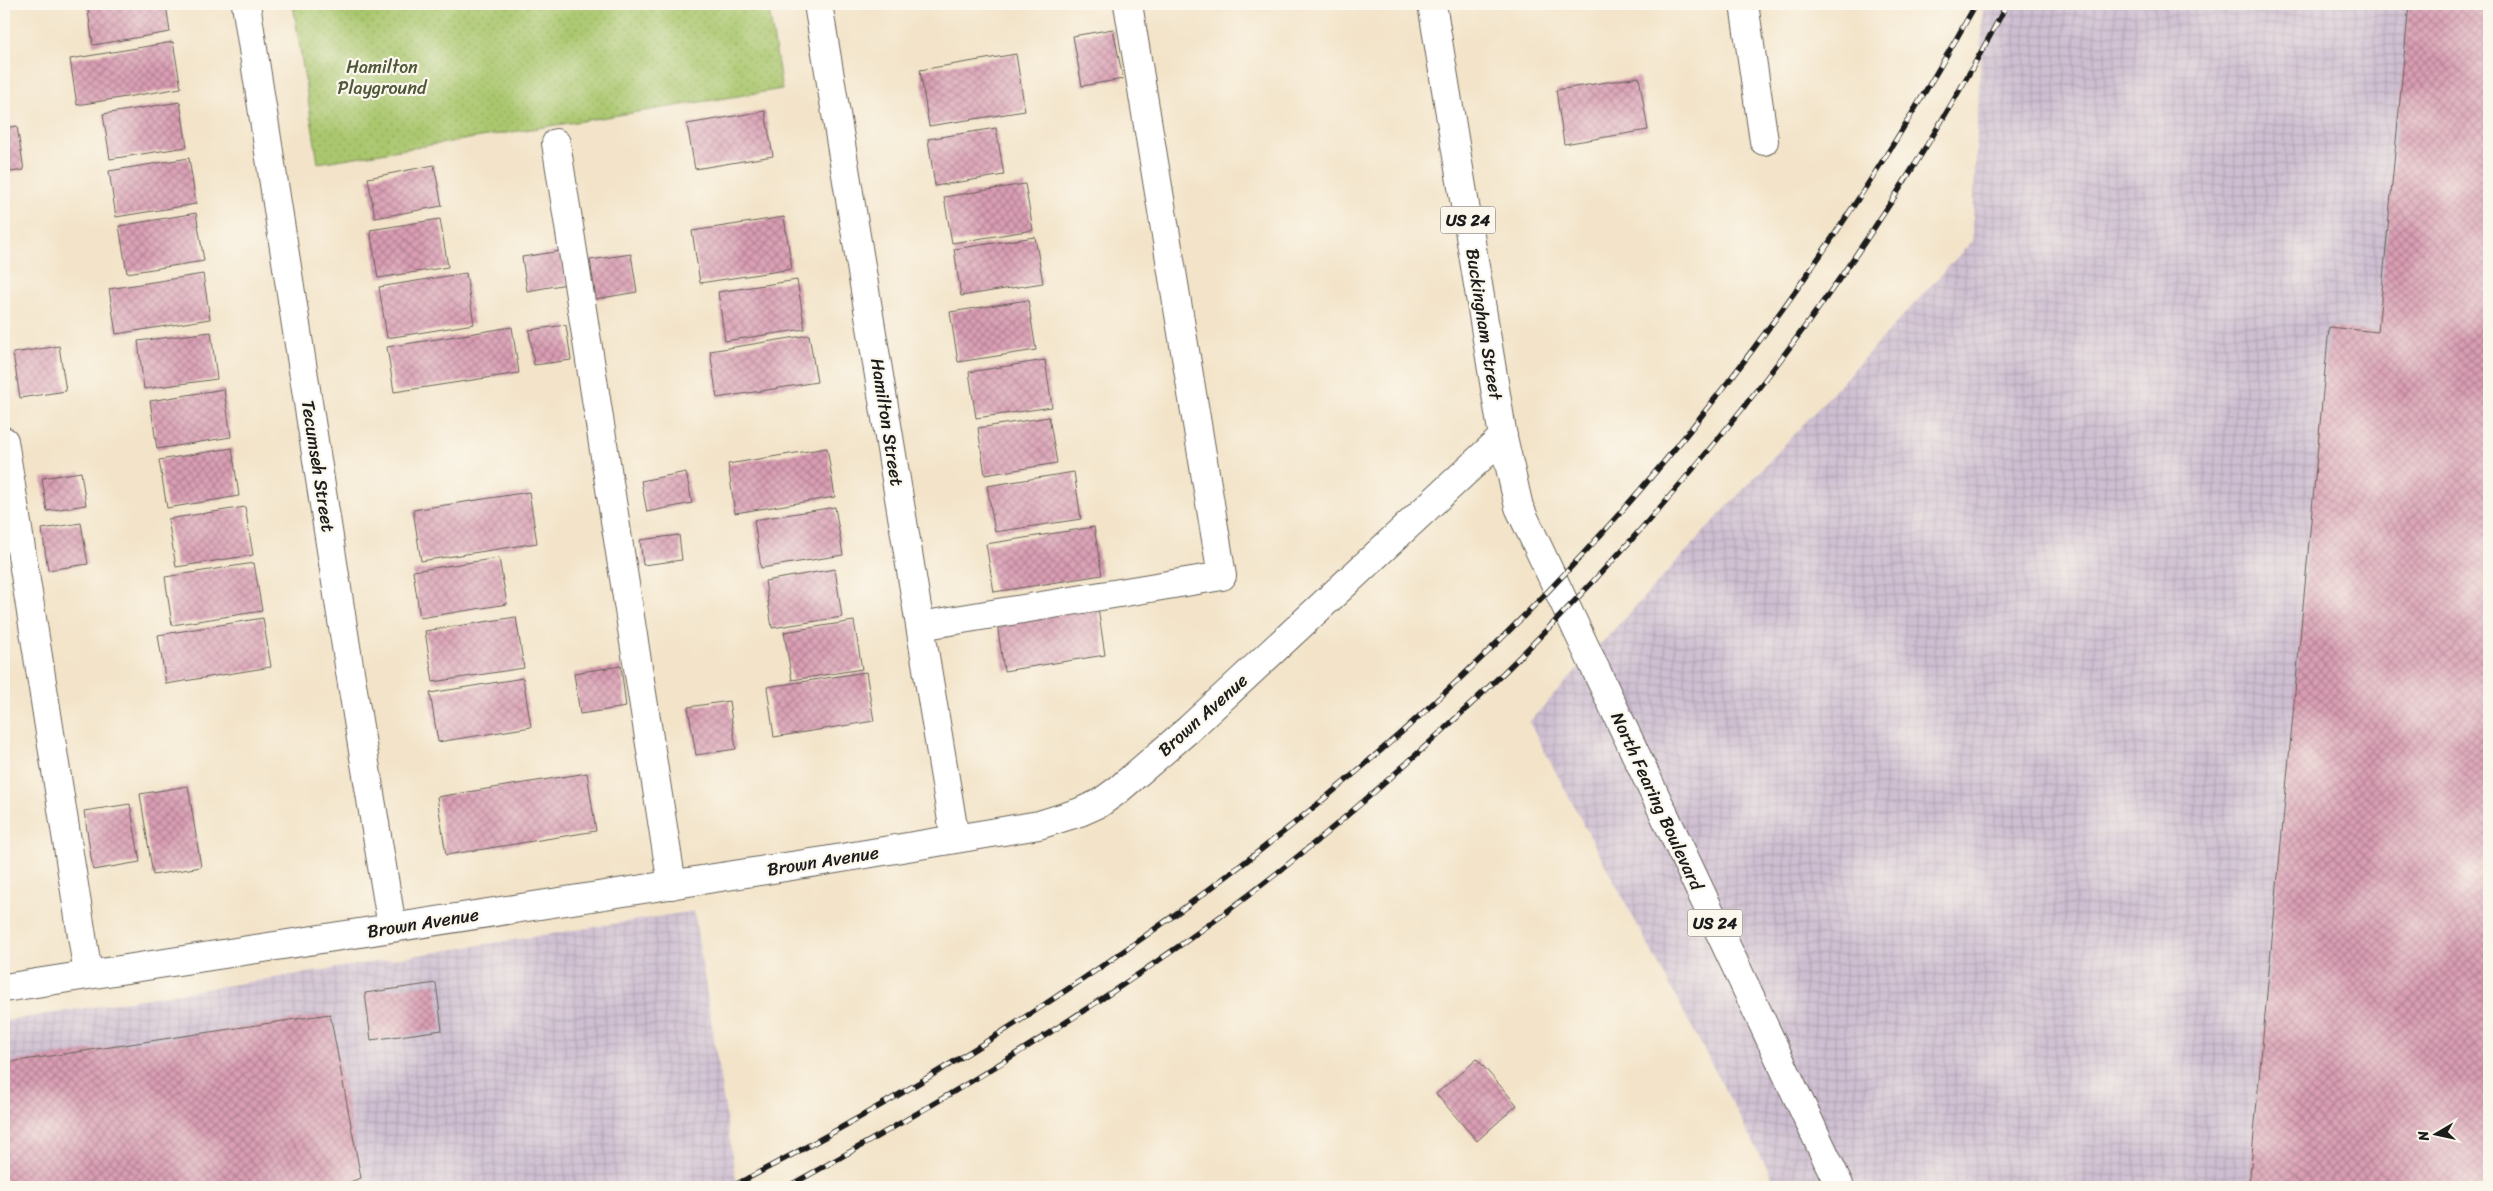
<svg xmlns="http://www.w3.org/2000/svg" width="2493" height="1191" font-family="Sriracha,sans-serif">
	<defs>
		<pattern id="industrial-grid" width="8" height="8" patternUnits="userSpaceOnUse" patternTransform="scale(1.25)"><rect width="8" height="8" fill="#cebed1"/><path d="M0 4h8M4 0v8" fill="none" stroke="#b0a3b3"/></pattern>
		<pattern id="park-dots" width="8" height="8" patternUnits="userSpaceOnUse" patternTransform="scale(1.25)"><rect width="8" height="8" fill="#aac76e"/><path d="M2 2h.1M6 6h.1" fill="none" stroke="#92aa5f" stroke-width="1.8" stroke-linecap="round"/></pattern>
		<pattern id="building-cross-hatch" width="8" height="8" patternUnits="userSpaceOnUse" patternTransform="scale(1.25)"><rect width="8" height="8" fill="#da9eb4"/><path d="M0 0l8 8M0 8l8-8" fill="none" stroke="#b08092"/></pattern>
	</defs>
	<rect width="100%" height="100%" fill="#fbf7ec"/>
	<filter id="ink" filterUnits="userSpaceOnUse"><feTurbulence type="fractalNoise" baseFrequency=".02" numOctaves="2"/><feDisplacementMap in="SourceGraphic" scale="10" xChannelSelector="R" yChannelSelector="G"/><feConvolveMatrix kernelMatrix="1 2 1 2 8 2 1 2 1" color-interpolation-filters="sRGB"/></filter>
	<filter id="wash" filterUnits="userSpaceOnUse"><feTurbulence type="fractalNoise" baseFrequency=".0096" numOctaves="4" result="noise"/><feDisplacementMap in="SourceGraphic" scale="20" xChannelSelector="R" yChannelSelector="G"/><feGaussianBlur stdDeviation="1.12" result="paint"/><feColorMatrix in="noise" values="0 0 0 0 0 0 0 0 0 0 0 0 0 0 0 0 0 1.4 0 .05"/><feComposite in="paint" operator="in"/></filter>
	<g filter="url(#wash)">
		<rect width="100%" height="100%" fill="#f3e4c9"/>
		<path fill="url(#industrial-grid)" d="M 1983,4 L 2489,4 L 2489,1187 L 1777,1187 L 1529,722 L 1972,241 Z
			M 694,911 L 737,1187 L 4,1187 L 4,1021 Z"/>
		<path fill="url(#park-dots)" stroke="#637245" d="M 293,4 L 768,4 L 782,89 L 318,163 Z"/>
		<g id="blocks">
			<path fill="url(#building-cross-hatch)" d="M 87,4 L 166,4 L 170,32 L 93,45 Z
				M 2409,4 L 2489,4 L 2489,1187 L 2249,1187 L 2329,327 L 2378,332 Z
				M 1113,29 L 1123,79 L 1082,86 L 1073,36 Z
				M 173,42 L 181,88 L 77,105 L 70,59 Z
				M 1016,54 L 1025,111 L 929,126 L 920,70 Z
				M 1639,77 L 1648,130 L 1564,144 L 1556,90 Z
				M 180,102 L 187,147 L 110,159 L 103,114 Z
				M 765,111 L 773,156 L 695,169 L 687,124 Z
				M 17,126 L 24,170 L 4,173 L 4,128 Z
				M 996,128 L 1004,175 L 935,186 L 928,139 Z
				M 189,158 L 196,204 L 116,217 L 109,171 Z
				M 434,165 L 442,206 L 375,218 L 368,178 Z
				M 1025,184 L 1033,230 L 952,243 L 944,197 Z
				M 196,213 L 204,261 L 127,273 L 119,226 Z
				M 784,217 L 792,269 L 700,283 L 692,231 Z
				M 440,219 L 448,267 L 378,278 L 370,230 Z
				M 1035,237 L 1043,283 L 961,296 L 954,249 Z
				M 561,251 L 567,284 L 527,291 L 522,257 Z
				M 631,254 L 637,292 L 596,299 L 590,260 Z
				M 466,273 L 474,324 L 387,338 L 379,287 Z
				M 203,274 L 210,319 L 116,334 L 109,289 Z
				M 797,280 L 805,329 L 725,341 L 718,292 Z
				M 1028,300 L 1036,350 L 958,362 L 950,312 Z
				M 566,325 L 571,360 L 534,365 L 529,330 Z
				M 512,327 L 519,373 L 394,392 L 387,347 Z
				M 211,332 L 217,379 L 144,389 L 138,341 Z
				M 809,335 L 817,382 L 717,398 L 710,351 Z
				M 59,346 L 66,391 L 20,398 L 13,353 Z
				M 1045,360 L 1052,407 L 976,418 L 969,372 Z
				M 224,389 L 231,437 L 157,449 L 150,401 Z
				M 1049,417 L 1057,463 L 985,475 L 978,428 Z
				M 232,448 L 239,496 L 167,508 L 159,460 Z
				M 827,448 L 835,497 L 735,513 L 728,464 Z
				M 81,472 L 86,505 L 47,511 L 42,478 Z
				M 686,472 L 692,503 L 647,512 L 641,481 Z
				M 1074,472 L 1081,519 L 995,532 L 987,486 Z
				M 529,492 L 537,543 L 421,561 L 413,510 Z
				M 245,507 L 253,555 L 176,567 L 168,519 Z
				M 835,507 L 843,555 L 761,568 L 754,520 Z
				M 81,523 L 88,564 L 48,570 L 42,529 Z
				M 1094,527 L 1102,575 L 994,592 L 986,544 Z
				M 679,535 L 682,560 L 643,565 L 640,540 Z
				M 499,558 L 507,604 L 420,618 L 413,571 Z
				M 254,563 L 262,611 L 172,625 L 165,577 Z
				M 835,569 L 842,617 L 772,628 L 765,581 Z
				M 1098,608 L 1105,655 L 1004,671 L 997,623 Z
				M 516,617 L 524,668 L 433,682 L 425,631 Z
				M 263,618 L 271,667 L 166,684 L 158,635 Z
				M 854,621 L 862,669 L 792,680 L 784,632 Z
				M 621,666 L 626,707 L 580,714 L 574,673 Z
				M 866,672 L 874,721 L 774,737 L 767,687 Z
				M 523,678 L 531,727 L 438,742 L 430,693 Z
				M 729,701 L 736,749 L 696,755 L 688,707 Z
				M 587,773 L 596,831 L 446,855 L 437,797 Z
				M 188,786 L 201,867 L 153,875 L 140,794 Z
				M 130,804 L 140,862 L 93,870 L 84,811 Z
				M 436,983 L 442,1030 L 371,1040 L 365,993 Z
				M 330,1014 L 361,1178 L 336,1187 L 4,1187 L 4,1063 Z
				M 1477,1059 L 1517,1105 L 1477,1141 L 1436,1094 Z"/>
		</g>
	</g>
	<g filter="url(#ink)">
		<use href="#blocks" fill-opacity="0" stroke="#676259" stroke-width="1"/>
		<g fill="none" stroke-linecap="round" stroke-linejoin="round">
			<g stroke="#676259" stroke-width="30">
				<path id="minor" d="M 246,4 L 350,672 L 392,927
					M 818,4 L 955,839
					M 1744,4 L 1764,141
					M 556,143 L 672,885
					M 4,441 L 88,974
					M 920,626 L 1222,576 L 1128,4
					M 4,988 L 824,861 L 1039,825 L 1080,812 L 1100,803 L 1118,790 L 1189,729 L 1503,437"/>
			</g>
			<g stroke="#676259" stroke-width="30">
				<path id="major" d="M 1432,4 L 1503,437 L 1519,507 L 1840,1187"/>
			</g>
			<use href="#minor" stroke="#fff" stroke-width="28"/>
			<use href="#major" stroke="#fff" stroke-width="28"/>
			<g stroke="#1c1c1c" stroke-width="5.5">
				<path id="rail" d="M 731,1187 C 1104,994 1449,738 1710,405 C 1810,279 1897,145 1976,4
					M 787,1187 C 937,1105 1083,1017 1221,916 C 1286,868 1348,816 1408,762 C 1649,547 1857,290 2007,4"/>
			</g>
			<use href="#rail" stroke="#fbf7ec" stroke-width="4" stroke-dasharray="11" stroke-linecap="butt"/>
		</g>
	</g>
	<g text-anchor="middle" stroke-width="4.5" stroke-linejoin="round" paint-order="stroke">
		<g fill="#fbf7ec" stroke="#5f5e5a" stroke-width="1">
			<rect x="1440.5" y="206.5" width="55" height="27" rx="4"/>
			<rect x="1687.5" y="909.5" width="55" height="27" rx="4"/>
		</g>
		<g font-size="16" font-weight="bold" fill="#1c1c1c">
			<text x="1468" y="226">US 24</text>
			<text x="1715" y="929">US 24</text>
		</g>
		<g font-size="18" fill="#4e5839" stroke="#fbf7ec">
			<text x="382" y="73">Hamilton<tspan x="382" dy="21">Playground</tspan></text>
		</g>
		<g font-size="18" fill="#1c1c1c" stroke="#fbf7ec">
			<text transform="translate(1484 324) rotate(81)" y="6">Buckingham Street</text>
			<text transform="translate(887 422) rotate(81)" y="6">Hamilton Street</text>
			<text transform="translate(318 466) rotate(81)" y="6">Tecumseh Street</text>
			<text transform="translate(1203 715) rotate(-42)" y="6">Brown Avenue</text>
			<text transform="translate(1657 801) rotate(65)" y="6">North Fearing Boulevard</text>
			<text transform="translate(823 861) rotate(-9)" y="6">Brown Avenue</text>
			<text transform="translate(423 923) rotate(-9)" y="6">Brown Avenue</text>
		</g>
	</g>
	<rect width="2493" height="1191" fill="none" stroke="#fbf7ec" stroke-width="20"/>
	<g transform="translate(2436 1134) rotate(261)" stroke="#fbf7ec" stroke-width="4" paint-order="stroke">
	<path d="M0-4L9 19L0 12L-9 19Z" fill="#1c1c1c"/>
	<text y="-8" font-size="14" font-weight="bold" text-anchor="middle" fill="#1c1c1c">N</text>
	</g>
</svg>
